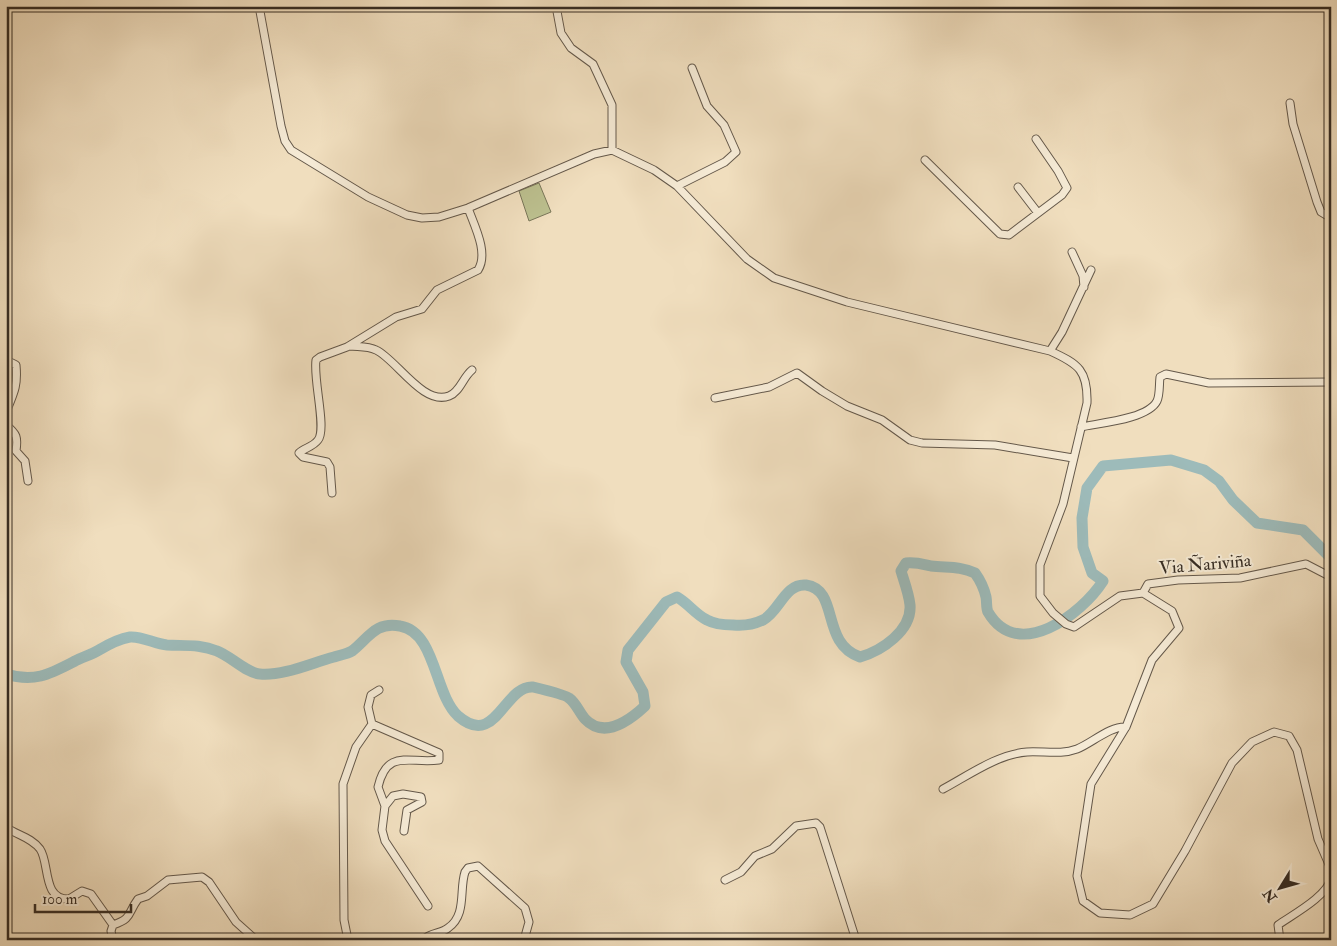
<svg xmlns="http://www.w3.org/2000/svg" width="1337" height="946" font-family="'IM FELL Double Pica',serif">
	<rect width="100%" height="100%" fill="#f0debe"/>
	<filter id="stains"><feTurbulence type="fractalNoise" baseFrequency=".004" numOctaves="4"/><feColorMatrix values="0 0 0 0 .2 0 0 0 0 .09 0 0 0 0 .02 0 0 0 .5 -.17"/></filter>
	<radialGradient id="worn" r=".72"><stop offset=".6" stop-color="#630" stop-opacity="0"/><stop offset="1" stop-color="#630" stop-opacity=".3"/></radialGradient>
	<path fill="#bcc08f" stroke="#797659" d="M 539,183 L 551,212 L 529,221 L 519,191 Z"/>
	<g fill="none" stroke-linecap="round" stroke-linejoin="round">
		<path stroke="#9dbbba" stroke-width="11" d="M 6,674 C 34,683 50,674 75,661 C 82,657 91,655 99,650 C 109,644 118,639 130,637 C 142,636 155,644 167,645 C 184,646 200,644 217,651 C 229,655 248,674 260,674 C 284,676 311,663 334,657 C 340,655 347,654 352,651 C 368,639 375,621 400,626 C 436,632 434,694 458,716 C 496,749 504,685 533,687 C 537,688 566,695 569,698 C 576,703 579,712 585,719 C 604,739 629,721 645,706 L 643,692 L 626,662 L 628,650 L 666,602 L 677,597 C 689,604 695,614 707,620 C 714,624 725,625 733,625 C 744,626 753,625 763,620 C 779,612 785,583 806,585 C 840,590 820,643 860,657 C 881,651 912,631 910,605 C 909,594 904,581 901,571 L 906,563 C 916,562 922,564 931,566 C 947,568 960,566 975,573 C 980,580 984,588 986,597 C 987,602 986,608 988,612 C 1018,663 1082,614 1103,581 L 1092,573 L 1083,547 L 1082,518 L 1087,488 L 1103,466 L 1171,460 L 1204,470 L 1219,481 L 1233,500 L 1257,523 L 1303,530 L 1331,558"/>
		<g stroke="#64584a" stroke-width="9">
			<path id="minor" d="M 259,6 L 281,126 L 285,141 L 291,150 L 368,197 L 407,215 L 422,218 L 439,217 L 468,208 L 594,154 L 612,150 L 654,170 L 677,186 L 747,259 L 774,278 L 847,302 L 1050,351 C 1079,364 1088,371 1087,403 L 1063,504 L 1040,565 L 1040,596 L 1053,613 L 1066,624 L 1074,627 L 1120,596 L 1143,593 L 1172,611 L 1179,628 L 1152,660 L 1126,727 L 1091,784 L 1077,876 L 1083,901 L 1100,913 L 1130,915 L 1153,904 L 1185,851 L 1232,763 L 1252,742 L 1274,732 L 1289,736 L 1297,750 L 1318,839 L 1331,869
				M 556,6 L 561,33 L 571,48 L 593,64 L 612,105 L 612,150
				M 1290,103 L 1293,124 L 1317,202 L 1321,212 L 1331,218
				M 925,160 L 1000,234 L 1009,235 L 1062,195 L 1067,188 L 1058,171 L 1036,139
				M 677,186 L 725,162 L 736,152 L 724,125 L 707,106 L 692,68
				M 1018,187 L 1038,213
				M 1072,252 L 1083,276 L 1084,287
				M 350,346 C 359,347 368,346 376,350 C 396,359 423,406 449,396 C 460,392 463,377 472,370
				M 1050,351 L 1062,332 L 1091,270
				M 6,360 L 16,365 C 18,386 14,393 6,412
				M 715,398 L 769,387 L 797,373 L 822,391 L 847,406 L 882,420 L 910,440 L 922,443 L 995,445 L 1073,458
				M 6,425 C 17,434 18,437 16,451 L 25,461 L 28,481
				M 1081,427 C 1100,423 1148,419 1157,401 C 1160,395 1159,385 1160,377 L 1166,374 L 1209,383 L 1331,382
				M 332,493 L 330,467 L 327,462 L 303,457 L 299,453 C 304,448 313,447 318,440 C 327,429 313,380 316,360 L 320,357 L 347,347 L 396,317 L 422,309 L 437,290 L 478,270 C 489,253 474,225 468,208
				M 1143,593 L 1148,584 L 1178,580 L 1240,578 L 1306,564 L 1331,577
				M 379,690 L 371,695 L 368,707 L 372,724 L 439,753 L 439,760 C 409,764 387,748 378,787 L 385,806 L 382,830 L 385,841 L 428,906
				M 943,789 C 969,775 998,754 1027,752 C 1044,751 1061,755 1077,749 C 1092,743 1110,726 1126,727
				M 385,806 L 393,796 L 403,794 L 421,797 L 422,802 L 407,810 L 404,831
				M 6,827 C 16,835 31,837 40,849 C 50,863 42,900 69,899 L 82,891 L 91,894 L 113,925
				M 725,880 L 741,872 L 755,856 L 772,849 L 796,826 L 816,823 L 820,827 L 856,940
				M 113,925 C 133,918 127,914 138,899 L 147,896 L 168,880 L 202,877 L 209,882 L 236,922 L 256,940
				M 113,940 L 111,931 L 113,925
				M 348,940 L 344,920 L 343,784 L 356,747 L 372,724
				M 423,940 C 431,932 441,934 448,928 C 467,915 459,890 465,872 L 468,868 L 478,866 L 525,908 L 529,922 L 524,940
				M 1280,940 L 1278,925 C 1292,915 1328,896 1331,878"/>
		</g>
		<use href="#minor" stroke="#f5ead5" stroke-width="7"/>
	</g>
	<g text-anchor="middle" stroke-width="4" stroke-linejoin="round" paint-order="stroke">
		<g font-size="18" fill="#362c23" stroke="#f5ead5">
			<text transform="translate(1205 564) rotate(-5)" y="6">Via Ñariviña</text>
		</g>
	</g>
	<rect width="1337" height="946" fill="none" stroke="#f0debe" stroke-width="25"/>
	<rect x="8" y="8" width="1322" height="931" fill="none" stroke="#362c23" stroke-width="2.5"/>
	<rect x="12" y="12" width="1312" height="921" fill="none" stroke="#362c23"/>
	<g transform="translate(1280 888) rotate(233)" stroke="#f5ead5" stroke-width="4" paint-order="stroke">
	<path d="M0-4L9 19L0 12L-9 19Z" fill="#362c23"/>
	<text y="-8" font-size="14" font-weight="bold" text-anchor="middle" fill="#362c23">N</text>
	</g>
	<path d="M35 904v8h96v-8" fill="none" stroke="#362c23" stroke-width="2.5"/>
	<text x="42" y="904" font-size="15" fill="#362c23" stroke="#f5ead5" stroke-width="4" paint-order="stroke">100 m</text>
	<rect width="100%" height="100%" filter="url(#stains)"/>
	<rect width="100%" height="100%" fill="url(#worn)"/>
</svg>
